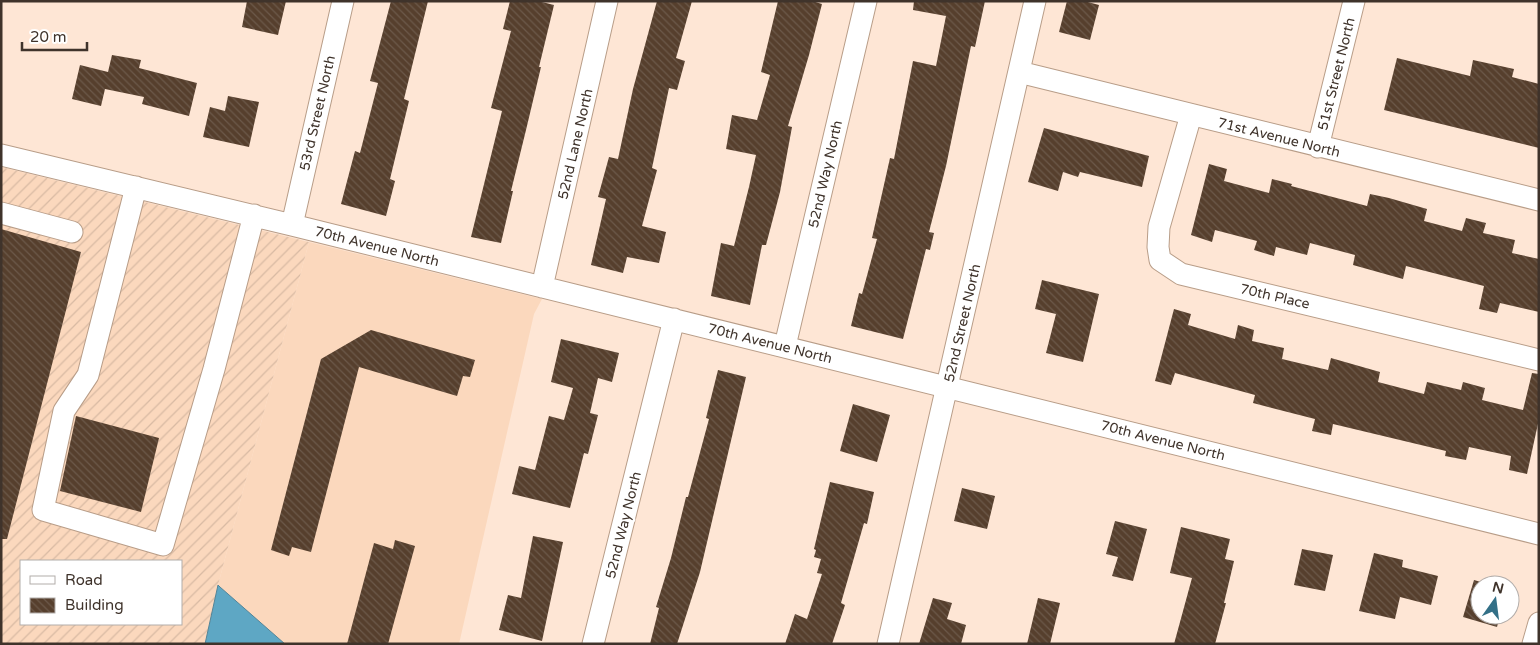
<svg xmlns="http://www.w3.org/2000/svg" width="1540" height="645" font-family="'Varela Round',sans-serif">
	<defs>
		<pattern id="industrial-furrows" width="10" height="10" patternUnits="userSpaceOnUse" patternTransform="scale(1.25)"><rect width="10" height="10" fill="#fbd8bd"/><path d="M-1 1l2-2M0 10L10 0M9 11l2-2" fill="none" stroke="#d8baa3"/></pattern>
		<pattern id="building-back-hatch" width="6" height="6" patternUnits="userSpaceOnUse" patternTransform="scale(1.25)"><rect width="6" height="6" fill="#563f2d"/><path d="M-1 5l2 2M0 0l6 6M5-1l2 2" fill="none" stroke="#6c594a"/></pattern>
	</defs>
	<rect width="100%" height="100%" fill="#fee6d5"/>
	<path fill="#fbd8bd" d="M 309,242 L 542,299 L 534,314 L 459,644 L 285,644 L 218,585 Z"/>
	<path fill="url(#industrial-furrows)" fill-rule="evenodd" d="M 1,167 L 309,242 L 218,585 L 205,644 L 1,644 ZM 21,561 L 181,561 L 181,624 L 21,624 Z"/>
	<path fill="#5ea7c4" stroke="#558496" d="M 218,585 L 220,587 L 285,644 L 205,644 Z"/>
	<path fill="url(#building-back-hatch)" d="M 247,1 L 286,1 L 278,35 L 242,27 Z
		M 391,1 L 428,1 L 404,99 L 409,101 L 390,179 L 395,181 L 386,216 L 341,204 L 355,151 L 360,153 L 378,83 L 370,81 Z
		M 510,1 L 538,1 L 554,5 L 539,67 L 541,67 L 526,130 L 511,191 L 513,191 L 501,243 L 471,237 L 502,111 L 491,108 L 511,31 L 503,29 Z
		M 657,1 L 692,1 L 676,58 L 685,61 L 677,90 L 669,88 L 652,168 L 657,170 L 642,226 L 666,232 L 659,263 L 627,257 L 623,273 L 591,265 L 606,199 L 598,197 L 609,157 L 618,159 L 633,89 Z
		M 778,1 L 812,1 L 822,4 L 809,55 L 788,126 L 792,127 L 780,192 L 766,245 L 762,245 L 750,305 L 711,296 L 721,243 L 734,246 L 749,187 L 756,155 L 726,149 L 732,115 L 757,120 L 770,75 L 761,72 Z
		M 914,1 L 985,1 L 975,47 L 971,46 L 946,166 L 929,232 L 934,233 L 930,250 L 926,249 L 903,339 L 851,326 L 859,293 L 862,294 L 877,239 L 872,238 L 890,158 L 894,159 L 913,61 L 936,66 L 946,16 L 913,10 Z
		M 1067,1 L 1084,1 L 1099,5 L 1090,40 L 1059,32 Z
		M 112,55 L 141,60 L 139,68 L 197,83 L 189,116 L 142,104 L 144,97 L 105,89 L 101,106 L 72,99 L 80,65 L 108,72 Z
		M 1397,58 L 1470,76 L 1473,60 L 1514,69 L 1512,77 L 1539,84 L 1539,148 L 1384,110 Z
		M 228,96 L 259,102 L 249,147 L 203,137 L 210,107 L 225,111 Z
		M 1044,128 L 1149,156 L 1142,187 L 1080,172 L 1078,177 L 1063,172 L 1058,191 L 1028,182 Z
		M 1209,164 L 1227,169 L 1224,181 L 1269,193 L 1272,179 L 1292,184 L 1291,186 L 1367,206 L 1370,194 L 1389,198 L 1427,209 L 1424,221 L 1462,231 L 1466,218 L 1486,223 L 1483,233 L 1515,240 L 1512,253 L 1539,259 L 1539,312 L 1500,303 L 1497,313 L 1479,309 L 1484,286 L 1406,266 L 1403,279 L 1353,265 L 1355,255 L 1310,243 L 1307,255 L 1276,247 L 1274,256 L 1254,250 L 1257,241 L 1215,230 L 1212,242 L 1191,235 Z
		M 1,229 L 81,252 L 7,539 L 1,539 Z
		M 1042,280 L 1099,294 L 1083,362 L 1046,353 L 1056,314 L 1035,309 Z
		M 1174,309 L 1191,314 L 1188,325 L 1235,339 L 1238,325 L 1254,330 L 1252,341 L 1284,348 L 1282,359 L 1328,370 L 1331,358 L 1380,372 L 1378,382 L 1424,394 L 1427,382 L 1461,390 L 1463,382 L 1485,388 L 1482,400 L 1523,410 L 1532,373 L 1539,374 L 1539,419 L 1527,474 L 1509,470 L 1511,456 L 1469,447 L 1466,460 L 1445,456 L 1446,451 L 1333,424 L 1331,435 L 1312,431 L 1315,419 L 1253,403 L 1255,395 L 1175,373 L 1171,385 L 1155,381 Z
		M 371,330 L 475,360 L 470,377 L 463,376 L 457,396 L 359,367 L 311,552 L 292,547 L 289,556 L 271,550 L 321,359 Z
		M 561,339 L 619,353 L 612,382 L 598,378 L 590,413 L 598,415 L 588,454 L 584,453 L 570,508 L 512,494 L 519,466 L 535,470 L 549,416 L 564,420 L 573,388 L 551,382 Z
		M 718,370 L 746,377 L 700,572 L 677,644 L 650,644 L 659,608 L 656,607 L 671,558 L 686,497 L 688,497 L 709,419 L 706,418 Z
		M 853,404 L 890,415 L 877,462 L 840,451 Z
		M 76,416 L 159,438 L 141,512 L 60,491 Z
		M 830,482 L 874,492 L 867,524 L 864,523 L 841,603 L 845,605 L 832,644 L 785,644 L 795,614 L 807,619 L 822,574 L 817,573 L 821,559 L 814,557 L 816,550 L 814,549 Z
		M 962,488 L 995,496 L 987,529 L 954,521 Z
		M 1115,521 L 1147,529 L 1133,581 L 1112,576 L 1118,557 L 1106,554 Z
		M 1181,527 L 1230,539 L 1225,559 L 1234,561 L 1224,603 L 1226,603 L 1215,644 L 1174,644 L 1192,578 L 1170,573 Z
		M 533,536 L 563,542 L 542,641 L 499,630 L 508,595 L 521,598 Z
		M 395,540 L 415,546 L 388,644 L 347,644 L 374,543 L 393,549 Z
		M 1302,549 L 1333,555 L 1325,591 L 1294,585 Z
		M 1374,553 L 1403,560 L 1402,567 L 1438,576 L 1431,605 L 1400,597 L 1395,619 L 1359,611 Z
		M 1474,580 L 1491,585 L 1480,585 L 1480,615 L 1500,615 L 1497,627 L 1463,617 Z
		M 933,598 L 952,603 L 947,619 L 966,625 L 961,644 L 919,644 Z
		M 1038,598 L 1060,603 L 1050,644 L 1027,644 Z"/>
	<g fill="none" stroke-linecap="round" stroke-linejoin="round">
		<g stroke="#b89d88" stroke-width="23">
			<path id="minor" d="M 1019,72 L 1539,200
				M 1191,115 L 1159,227 L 1158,247 L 1160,260 L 1181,274 L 1539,360
				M 1318,147 L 1354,1
				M 1,155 L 292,225 L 1539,534
				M 136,187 L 88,375 L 64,411 L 43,510 L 163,545 L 214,369 L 254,215
				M 1,213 L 72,232
				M 292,225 L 343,1
				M 542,287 L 607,1
				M 785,346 L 866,1
				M 593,644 L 674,319
				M 888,644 L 1035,1
				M 1533,644 L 1539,623"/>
		</g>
		<use href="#minor" stroke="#fff" stroke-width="21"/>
	</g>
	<g text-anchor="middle" stroke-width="5" stroke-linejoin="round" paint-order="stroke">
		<g font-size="14" fill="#3f332b" stroke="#fff">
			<text transform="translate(1336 74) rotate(-76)" y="5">51st Street North</text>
			<text transform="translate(317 113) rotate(-77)" y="5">53rd Street North</text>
			<text transform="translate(1279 137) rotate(14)" y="5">71st Avenue North</text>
			<text transform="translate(575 144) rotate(-77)" y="5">52nd Lane North</text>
			<text transform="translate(825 174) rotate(-77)" y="5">52nd Way North</text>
			<text transform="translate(377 246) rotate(14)" y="5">70th Avenue North</text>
			<text transform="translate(1275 296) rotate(13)" y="5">70th Place</text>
			<text transform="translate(962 323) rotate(-77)" y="5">52nd Street North</text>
			<text transform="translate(770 343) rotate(14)" y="5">70th Avenue North</text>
			<text transform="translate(1163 440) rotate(14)" y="5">70th Avenue North</text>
			<text transform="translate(623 525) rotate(-76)" y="5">52nd Way North</text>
		</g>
	</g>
	<rect width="1540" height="645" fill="none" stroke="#3f332b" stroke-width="5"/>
	<rect x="20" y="560" width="162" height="65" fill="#ffffff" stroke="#b2adaa"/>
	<rect x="30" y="576" width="25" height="8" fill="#ffffff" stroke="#b2adaa"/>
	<text x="65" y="585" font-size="15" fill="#3f332b">Road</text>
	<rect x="30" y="598" width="25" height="15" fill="url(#building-back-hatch)" stroke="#b2adaa"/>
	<text x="65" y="610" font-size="15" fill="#3f332b">Building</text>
	<g transform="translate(1495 600) rotate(14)"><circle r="24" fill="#ffffff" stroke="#b2adaa"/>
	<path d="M0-4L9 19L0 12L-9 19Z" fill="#337087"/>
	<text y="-8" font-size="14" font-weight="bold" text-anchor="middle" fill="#3f332b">N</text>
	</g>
	<path d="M22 42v8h65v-8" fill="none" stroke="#3f332b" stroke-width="2.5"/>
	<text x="30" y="42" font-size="15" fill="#3f332b" stroke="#ffffff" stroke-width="4" paint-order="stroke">20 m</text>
</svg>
